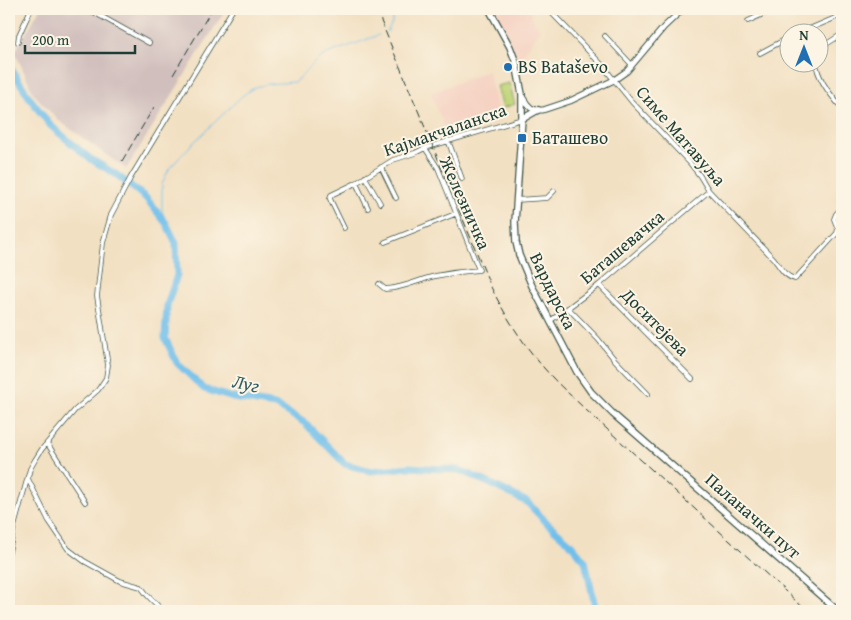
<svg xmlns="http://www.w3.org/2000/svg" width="851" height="620" font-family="'Gentium Book Plus',serif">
	<rect width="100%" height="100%" fill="#fcf5e5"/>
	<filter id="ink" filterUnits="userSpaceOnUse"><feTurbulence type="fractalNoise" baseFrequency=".02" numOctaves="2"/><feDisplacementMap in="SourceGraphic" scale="10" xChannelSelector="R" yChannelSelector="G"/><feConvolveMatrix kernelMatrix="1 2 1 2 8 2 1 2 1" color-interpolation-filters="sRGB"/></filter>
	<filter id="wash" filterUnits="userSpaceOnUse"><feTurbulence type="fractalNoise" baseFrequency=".0096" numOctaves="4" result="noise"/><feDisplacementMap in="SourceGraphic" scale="20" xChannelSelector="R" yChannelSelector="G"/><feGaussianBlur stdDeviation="1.12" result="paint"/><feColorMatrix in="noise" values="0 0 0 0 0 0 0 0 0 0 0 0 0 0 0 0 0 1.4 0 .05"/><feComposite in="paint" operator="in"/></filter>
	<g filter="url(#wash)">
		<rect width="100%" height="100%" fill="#f2e0c2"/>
		<path fill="#f5d2c2" d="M 502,9 L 528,9 L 540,31 L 518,61 L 496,13 Z
			M 488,71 L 500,121 L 448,137 L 431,93 Z"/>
		<path fill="#d1bfbd" d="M 40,9 L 226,9 L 126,169 L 58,120 L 34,94 L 15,52 Z"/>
		<path fill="#bfd478" stroke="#6f8856" d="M 509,83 L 515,104 L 503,108 L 497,86 Z"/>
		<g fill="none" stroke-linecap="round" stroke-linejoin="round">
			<path stroke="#70bfeb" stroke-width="1" d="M 387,32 L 392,23 L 395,9
				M 165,221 L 162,210 L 162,184 L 169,169 L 189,147 L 242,96 L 255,87 L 268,84 L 294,82 L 301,77 L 307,70 L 317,60 L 327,54 L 379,35"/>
			<path stroke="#70bfeb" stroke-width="7" d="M 9,65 L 31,100 L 51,126 L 89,158 L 117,175 L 146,198 L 166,223 L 176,243 L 177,275 L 167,305 L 165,338 L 177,363 L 204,389 L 233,398 L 275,405 L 305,423 L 345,464 L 371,471 L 409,467 L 459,470 L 489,483 L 527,502 L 548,524 L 570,543 L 585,561 L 596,611"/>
		</g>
	</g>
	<g filter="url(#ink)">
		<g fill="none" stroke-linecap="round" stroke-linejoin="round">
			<g stroke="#3f5549" stroke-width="5.5">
				<path id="minor" d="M 88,9 L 149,43
					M 548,9 L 602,65 L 632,102 L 690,163 L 700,176 L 709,191 L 774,259 C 780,267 784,276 795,279 L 796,278 L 837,233 L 838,229 L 834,219 L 836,214 L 842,208
					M 748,21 L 772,10 L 773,9
					M 802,32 L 842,15
					M 605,36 L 632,65
					M 18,42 L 19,35 L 31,9
					M 760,53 L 788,38
					M 818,53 L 825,45 L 842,34
					M 816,62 C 817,78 832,97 842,108
					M 448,140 L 462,179
					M 381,167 L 396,198
					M 365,177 L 380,203
					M 356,183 L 368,208
					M 516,200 L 547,198 L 554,191
					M 344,228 L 330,199 L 331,195 L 356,183 L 393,160 L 415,153 L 425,148 L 522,119
					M 385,242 L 455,214
					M 379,284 L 385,289 C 402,289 418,280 435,276 C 450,273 465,271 479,270 L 438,168 L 425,148
					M 599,285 L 692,379
					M 568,308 L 598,339 L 615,360 L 648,394
					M 550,321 L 599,285 L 709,191
					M 47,443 L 85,502
					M 28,479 L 49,521 L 68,549 L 84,561 L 120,581 L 141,587 L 148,596 L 163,611
					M 10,481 L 10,503
					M 9,503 L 11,504 L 14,527
					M 9,552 L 14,527 L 30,469 L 35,460 L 42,449 L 75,410 L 98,390 L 106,378 L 108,365 L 97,296 L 103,243 L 111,215 L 131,177 L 233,9"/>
			</g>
			<g stroke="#3f5549" stroke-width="7">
				<path id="tertiary" d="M 523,98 L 527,104 L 531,108 L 536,110 L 543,110 L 570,101 L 614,80 L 627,71 L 664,27 L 683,9"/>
			</g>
			<g stroke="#3f5549" stroke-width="8">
				<path id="secondary" d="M 489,9 L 510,47 L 516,63 L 522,94 L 522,119 L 515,222 L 516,242 L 519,255 L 532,286 L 577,372 L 591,392 L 613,414 L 838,611
					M 522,119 L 538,110"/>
			</g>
			<use href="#minor" stroke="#fff" stroke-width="4"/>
			<use href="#tertiary" stroke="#fff" stroke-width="5"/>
			<use href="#secondary" stroke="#fff" stroke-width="5.5"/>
			<path stroke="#1f3d34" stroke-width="1" stroke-dasharray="8 4" stroke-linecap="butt" d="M 376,9 L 491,287 C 508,321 526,349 552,377 C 563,389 575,399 586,410 L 807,611
				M 173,75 L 212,9
				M 122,161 L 154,107"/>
		</g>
	</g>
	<g fill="#1f6fb2" stroke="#fcf5e5" stroke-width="2">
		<circle cx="508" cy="67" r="5"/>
		<rect x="517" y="133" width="10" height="10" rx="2.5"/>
	</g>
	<g text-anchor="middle" stroke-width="4" stroke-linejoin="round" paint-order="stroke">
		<g font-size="18" fill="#1f3d34" stroke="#fcf5e5" text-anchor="start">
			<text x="518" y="73">BS Bataševo</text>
			<text x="532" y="144">Баташево</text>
		</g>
		<g font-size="18" fill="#1f3d34" stroke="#fcf5e5">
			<text transform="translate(445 130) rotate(-19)" y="6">Кајмакчаланска</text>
			<text transform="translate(681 136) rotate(49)" y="6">Симе Матавуља</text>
			<text transform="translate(465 203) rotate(66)" y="6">Железничка</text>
			<text transform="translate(622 247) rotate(-40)" y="6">Баташевачка</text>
			<text transform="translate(553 291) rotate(64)" y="6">Вардарска</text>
			<text transform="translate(655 322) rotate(45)" y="6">Доситејева</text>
			<text transform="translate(753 516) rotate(41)" y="6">Паланачки пут</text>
		</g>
		<g font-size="19" font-style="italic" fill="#335e62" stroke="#fcf5e5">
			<text transform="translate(246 383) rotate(12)" y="7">Луг</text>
		</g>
	</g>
	<rect width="851" height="620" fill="none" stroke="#fcf5e5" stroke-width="30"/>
	<g transform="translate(804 48)"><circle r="24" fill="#fcf5e5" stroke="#a4ab9e"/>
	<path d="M0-4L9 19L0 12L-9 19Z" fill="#1f6fb2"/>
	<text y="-8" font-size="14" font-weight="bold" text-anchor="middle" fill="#1f3d34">N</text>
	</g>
	<path d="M25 45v8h110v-8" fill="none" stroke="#1f3d34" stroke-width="2.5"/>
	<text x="32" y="45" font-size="15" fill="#1f3d34" stroke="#fcf5e5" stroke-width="4" paint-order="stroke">200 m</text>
</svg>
